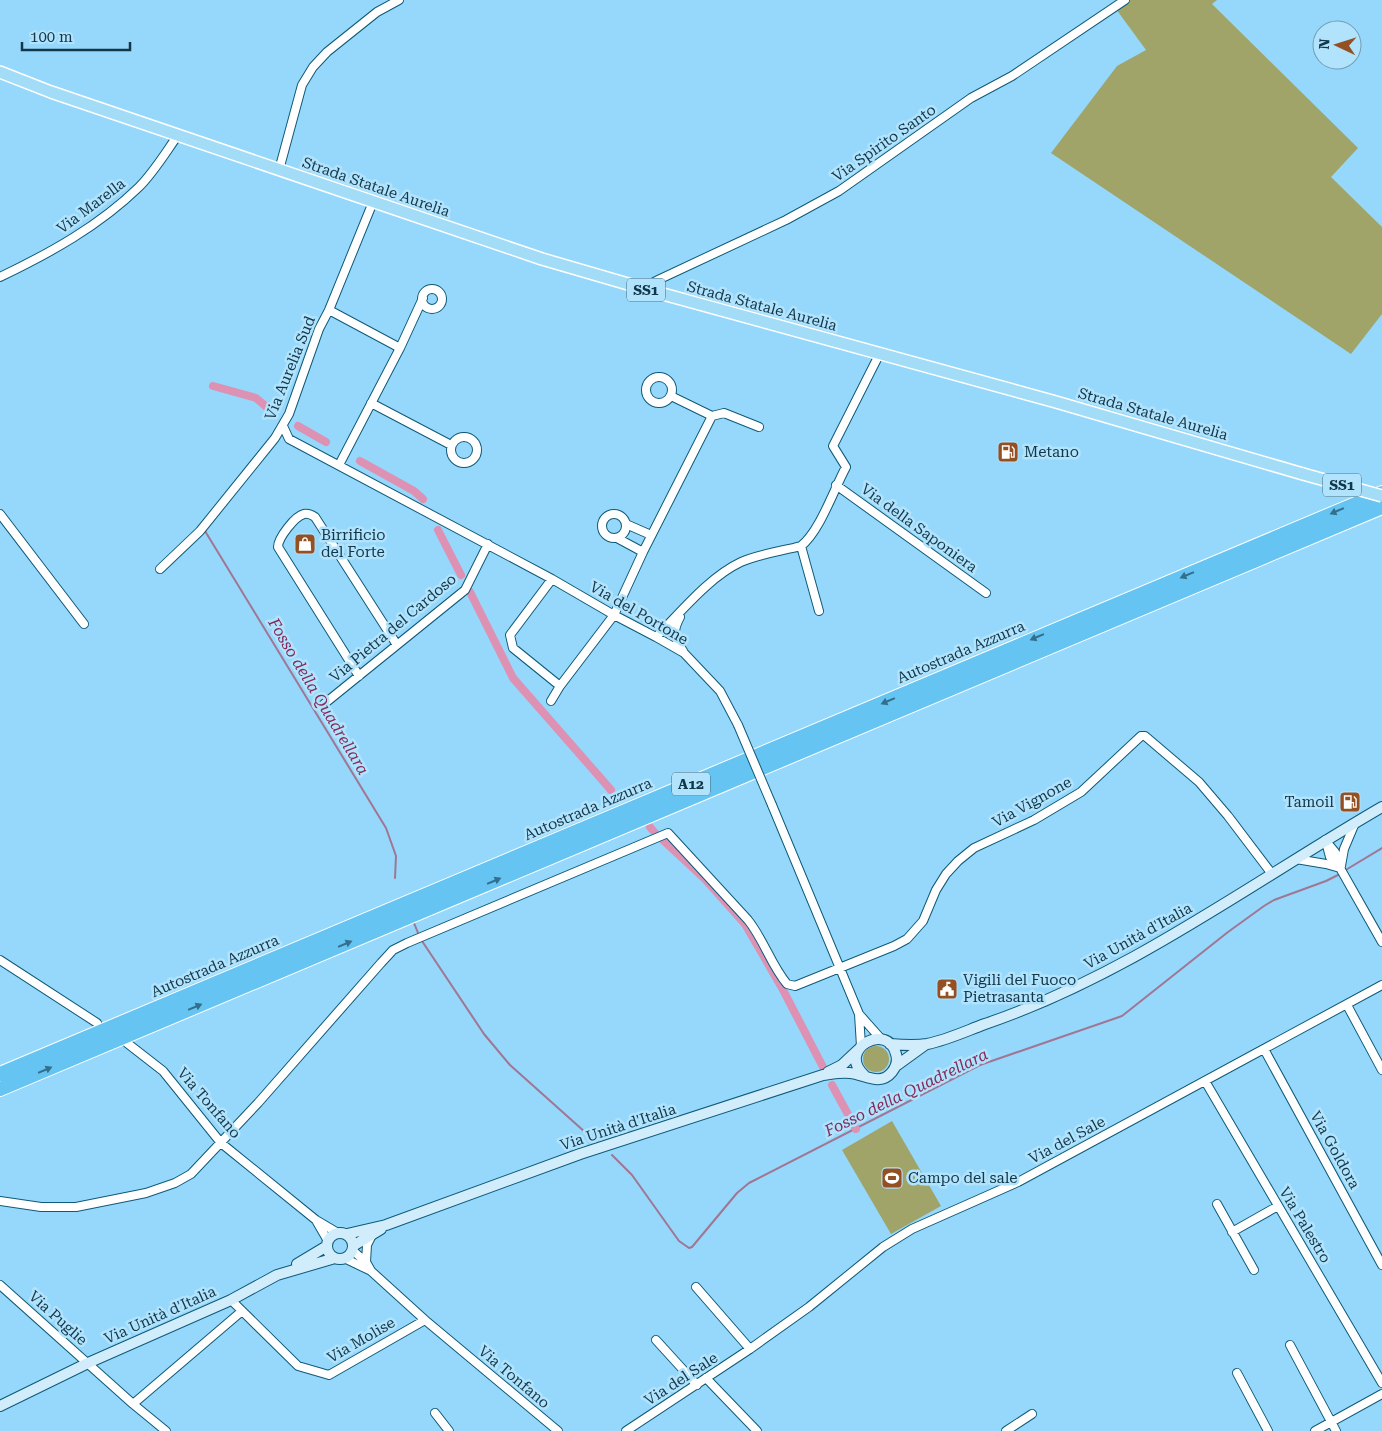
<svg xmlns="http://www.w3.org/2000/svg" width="1382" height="1431" font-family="'Roboto Serif',serif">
	<rect width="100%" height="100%" fill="#95d8fb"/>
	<path fill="#a0a469" d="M 1129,0 L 1217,0 L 1212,4 L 1358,148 L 1331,177 L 1382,227 L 1382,314 L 1351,354 L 1051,153 L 1117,66 L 1146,50 L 1116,9 Z
		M863 1059a13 13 0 1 1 26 0a13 13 0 1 1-26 0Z
		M 892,1121 L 941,1206 L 891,1234 L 842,1150 Z"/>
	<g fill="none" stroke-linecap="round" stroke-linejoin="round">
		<path stroke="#a07693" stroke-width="2" d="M 205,531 L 386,828 L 396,856 L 395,878
			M 1344,871 L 1382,848
			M 414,923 L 418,933
			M 422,941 L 484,1034 L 510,1065 L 595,1141
			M 612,1155 L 632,1175 L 679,1241 L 689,1248 L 692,1247 L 737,1193 L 749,1183 L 980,1065 L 1122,1016 L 1228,932 L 1264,906 L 1274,900 L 1326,881 L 1340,874"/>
		<path stroke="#dd91b3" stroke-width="8" d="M 213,386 L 256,398 L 270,410
			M 298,426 L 326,442
			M 360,461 L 414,491 L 423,499
			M 438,530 L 461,575
			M 470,592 L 513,678 L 611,790
			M 650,827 L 656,834
			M 663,840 L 705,879 L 745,924 L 782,988 L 823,1067
			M 832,1085 L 856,1129"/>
		<g stroke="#0f5a78" stroke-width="10">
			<path id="street" d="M 279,170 L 302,85 L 313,67 L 327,52 L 377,12 L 399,0
				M 0,277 C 50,253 99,226 139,187 C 154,172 166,152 178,135
				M422 299a10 10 0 1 1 20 0a10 10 0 1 1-20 0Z
				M 652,291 L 654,282 L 660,279 L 786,220 L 839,191 L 971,98 L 1012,76 L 1125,0
				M 329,310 L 400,348
				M646 390a13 13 0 1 1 26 0a13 13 0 1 1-26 0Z
				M 671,396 L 712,416 L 724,413 L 759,427
				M 371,403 L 451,445
				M 283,426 L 289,439 L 552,579 L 614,615 L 656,637 L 684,653 L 720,691 L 738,725
				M451 450a13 13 0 1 1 26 0a13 13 0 1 1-26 0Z
				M 339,465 L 400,348 L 423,298
				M 836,485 L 986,593
				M602 526a12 12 0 1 1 24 0a12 12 0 1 1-24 0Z
				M 0,514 L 84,624
				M 626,524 L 651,535
				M 617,538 L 643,552
				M 801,546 C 820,531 834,489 846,467 L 833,446 L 880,353
				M 160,569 L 200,531 L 275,438 L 289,414 L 319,329 L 329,310 L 373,202
				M 552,579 L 510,635 L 513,648 L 560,686
				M 680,617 C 672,632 674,637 683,651
				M 656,637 C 681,612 709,577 741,562 C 759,554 782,551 801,546 L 819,611
				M 359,676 L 278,547 C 278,538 295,516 304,514 C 309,513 312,515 315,517 L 397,645
				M 551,701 L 560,686 L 614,615 L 643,552 L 712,416
				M 324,704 L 465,590 L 488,544
				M 772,805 L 859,1014 L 861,1046
				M 1325,840 L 1335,852 L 1340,868 L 1382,942
				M 1326,842 L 1330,857 L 1339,867
				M 1296,859 L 1326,864 L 1340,868
				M 1341,866 L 1344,849 L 1355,823
				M 0,960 L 97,1023
				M 1347,1005 L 1382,1070
				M 859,1014 L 882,1040
				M 127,1043 L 163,1071 L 221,1143 L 316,1220 L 338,1233
				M 1264,1049 L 1382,1265
				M 1205,1081 L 1382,1383
				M 0,1201 L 41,1207 L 76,1207 L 146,1193 L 175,1183 L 191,1174 L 258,1103 L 381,963 L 393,950 L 407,943 L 668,833 L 748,920 C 764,940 771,965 787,984 L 795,986 L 894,946 L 907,939 L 923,921 L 936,890 L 946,874 L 958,861 L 974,848 L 1034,820 L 1081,792 L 1141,736 L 1145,736 L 1199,782 L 1228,816 L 1272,874
				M 1217,1204 L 1254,1270
				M 317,1222 L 328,1241
				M 1232,1232 L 1278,1206
				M 352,1250 L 366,1262 L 371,1271 L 425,1320 L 558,1431
				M 344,1258 L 369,1270
				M 366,1262 L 367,1245 L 372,1235
				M 0,1285 L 133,1404 L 166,1431
				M 696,1287 L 750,1349
				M 231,1300 L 298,1366 L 329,1375 L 425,1320
				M 656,1340 L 697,1385
				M 1290,1345 L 1336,1431
				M 1237,1373 L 1268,1431
				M 706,1378 L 757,1431
				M 133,1404 L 242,1311
				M 435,1413 L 449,1431
				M 626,1431 L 750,1349 L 809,1307 L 883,1247 L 912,1229 L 1018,1182 L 1382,985
				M 1006,1431 L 1032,1414
				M 1315,1431 L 1382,1394"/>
		</g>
		<g stroke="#0f5a78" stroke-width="12">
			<path id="secondary" d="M 890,1044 C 902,1045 915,1046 927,1044 C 947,1040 966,1031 985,1024 C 1129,975 1251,883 1382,807
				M 896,1066 L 925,1045
				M 828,1072 L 842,1065 L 858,1050
				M327 1246a13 13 0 1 1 26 0a13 13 0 1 1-26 0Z
				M 347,1234 L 386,1225 L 580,1154 L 823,1075 C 831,1074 841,1072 850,1073 C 864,1074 880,1087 892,1072 C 896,1067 898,1060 896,1054 C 888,1021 836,1049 864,1075
				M 353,1246 L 381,1229
				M 297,1264 L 327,1246
				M 0,1406 L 88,1363 L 231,1300 L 277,1275 L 335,1258"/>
		</g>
		<g stroke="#fff" stroke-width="14">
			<path id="primary" d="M 0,72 L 51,92 L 542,259 L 652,291 L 1056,402 L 1303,474"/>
		</g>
		<g stroke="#fff" stroke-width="16">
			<path id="highway" d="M 0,1074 L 1382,493
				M 0,1089 L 1382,507"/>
		</g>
		<use href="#street" stroke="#fff" stroke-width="8"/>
		<use href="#secondary" stroke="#d1edfb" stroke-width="10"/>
		<use href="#primary" stroke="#a3dcf7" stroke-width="11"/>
		<use href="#highway" stroke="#65c4f1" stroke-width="14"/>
		<g stroke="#0f5a78" stroke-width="10" stroke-linecap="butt">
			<path id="street-bridge" d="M 738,725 L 772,805"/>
		</g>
		<g stroke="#fff" stroke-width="14" stroke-linecap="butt">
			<path id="primary-bridge" d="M 1303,474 L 1382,496"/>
		</g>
		<use href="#street-bridge" stroke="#fff" stroke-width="8"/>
		<use href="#primary-bridge" stroke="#a3dcf7" stroke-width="11"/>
	</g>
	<defs><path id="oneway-solid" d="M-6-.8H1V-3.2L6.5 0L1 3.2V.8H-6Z" transform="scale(1.25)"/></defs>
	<g fill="#336f8c">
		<use href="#oneway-solid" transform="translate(1337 511) rotate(157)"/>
		<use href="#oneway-solid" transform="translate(1187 575) rotate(157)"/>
		<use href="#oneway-solid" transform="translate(1037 637) rotate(157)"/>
		<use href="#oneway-solid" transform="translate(888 701) rotate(157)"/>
		<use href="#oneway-solid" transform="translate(494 881) rotate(-23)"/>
		<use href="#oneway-solid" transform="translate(345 944) rotate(-23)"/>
		<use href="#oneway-solid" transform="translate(195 1007) rotate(-23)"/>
		<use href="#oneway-solid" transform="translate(45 1070) rotate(-23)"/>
	</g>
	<defs>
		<g id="fuel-square" transform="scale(1.125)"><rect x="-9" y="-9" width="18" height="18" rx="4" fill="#945023" stroke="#b1e3fd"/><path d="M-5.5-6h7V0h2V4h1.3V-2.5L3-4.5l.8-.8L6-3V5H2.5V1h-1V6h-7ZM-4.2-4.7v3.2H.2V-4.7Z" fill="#fff"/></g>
		<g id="shop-square" transform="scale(1.125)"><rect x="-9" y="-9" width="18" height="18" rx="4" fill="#945023" stroke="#b1e3fd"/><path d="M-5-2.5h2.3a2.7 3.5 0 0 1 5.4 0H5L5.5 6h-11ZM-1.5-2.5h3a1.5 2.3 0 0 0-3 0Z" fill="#fff"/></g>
		<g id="civic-square" transform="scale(1.125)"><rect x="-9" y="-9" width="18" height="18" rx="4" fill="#945023" stroke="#b1e3fd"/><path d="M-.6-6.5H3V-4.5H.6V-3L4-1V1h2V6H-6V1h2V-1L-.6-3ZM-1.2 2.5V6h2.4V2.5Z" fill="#fff"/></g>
		<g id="stadium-square" transform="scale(1.125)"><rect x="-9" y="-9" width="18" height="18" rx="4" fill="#945023" stroke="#b1e3fd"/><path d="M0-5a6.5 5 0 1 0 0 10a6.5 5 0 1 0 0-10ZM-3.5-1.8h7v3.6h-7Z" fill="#fff"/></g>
	</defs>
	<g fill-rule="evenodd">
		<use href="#fuel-square" x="1008" y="452"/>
		<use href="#shop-square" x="305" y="544"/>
		<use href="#fuel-square" x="1350" y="802"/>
		<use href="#civic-square" x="947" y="989"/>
		<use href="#stadium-square" x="892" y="1178"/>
	</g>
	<g text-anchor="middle" stroke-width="5" stroke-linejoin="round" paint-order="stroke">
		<g fill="#b1e3fd" stroke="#426b7f" stroke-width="1">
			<rect x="627" y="278.5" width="38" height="23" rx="4"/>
			<rect x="1323" y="473.5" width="38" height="23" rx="4"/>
			<rect x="672" y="772.5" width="38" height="23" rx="4"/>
		</g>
		<g font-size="14" font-weight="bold" fill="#123749">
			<text x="646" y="295">SS1</text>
			<text x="1342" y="490">SS1</text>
			<text x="691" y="789">A12</text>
		</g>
		<g font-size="15" fill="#123749" stroke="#b1e3fd">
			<text transform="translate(884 143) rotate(-35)" y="5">Via Spirito Santo</text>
			<text transform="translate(376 187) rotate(19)" y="5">Strada Statale Aurelia</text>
			<text transform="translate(91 206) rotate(-37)" y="5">Via Marella</text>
			<text transform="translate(762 306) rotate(15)" y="5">Strada Statale Aurelia</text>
			<text transform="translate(290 368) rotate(-68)" y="5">Via Aurelia Sud</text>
			<text transform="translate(1153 414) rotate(16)" y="5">Strada Statale Aurelia</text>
			<text transform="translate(919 528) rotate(36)" y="5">Via della Saponiera</text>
			<text transform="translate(639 613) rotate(30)" y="5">Via del Portone</text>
			<text transform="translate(393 628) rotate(-40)" y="5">Via Pietra del Cardoso</text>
			<text transform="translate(961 652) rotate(-23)" y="5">Autostrada Azzurra</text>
			<text transform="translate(1032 802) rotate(-29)" y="5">Via Vignone</text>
			<text transform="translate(588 809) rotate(-23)" y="5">Autostrada Azzurra</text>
			<text transform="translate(1138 936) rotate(-29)" y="5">Via Unità d'Italia</text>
			<text transform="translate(215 966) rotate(-23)" y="5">Autostrada Azzurra</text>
			<text transform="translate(209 1103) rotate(49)" y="5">Via Tonfano</text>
			<text transform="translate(618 1127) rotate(-18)" y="5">Via Unità d'Italia</text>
			<text transform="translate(1067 1140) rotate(-28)" y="5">Via del Sale</text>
			<text transform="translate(1335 1150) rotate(61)" y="5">Via Goldora</text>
			<text transform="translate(1305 1225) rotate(59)" y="5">Via Palestro</text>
			<text transform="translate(160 1315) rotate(-24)" y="5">Via Unità d'Italia</text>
			<text transform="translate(58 1318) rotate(42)" y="5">Via Puglie</text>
			<text transform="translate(361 1340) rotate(-30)" y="5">Via Molise</text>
			<text transform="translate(514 1377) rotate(40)" y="5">Via Tonfano</text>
			<text transform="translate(681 1379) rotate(-33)" y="5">Via del Sale</text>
		</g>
		<g font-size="15" fill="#123749" stroke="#b1e3fd" text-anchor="start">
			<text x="1024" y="457">Metano</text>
			<text x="321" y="540">Birrificio<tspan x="321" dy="17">del Forte</tspan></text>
			<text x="1334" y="807" text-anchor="end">Tamoil</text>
			<text x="963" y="985">Vigili del Fuoco<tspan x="963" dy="17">Pietrasanta</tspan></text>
			<text x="908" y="1183">Campo del sale</text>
		</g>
		<g font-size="16" font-style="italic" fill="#832a59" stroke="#b1e3fd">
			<text transform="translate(319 696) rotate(59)" y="6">Fosso della Quadrellara</text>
			<text transform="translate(906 1092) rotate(-26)" y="6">Fosso della Quadrellara</text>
		</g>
	</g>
	<g transform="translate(1337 45) rotate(274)"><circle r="24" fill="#b1e3fd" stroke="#719eb5"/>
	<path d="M0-4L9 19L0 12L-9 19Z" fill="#945023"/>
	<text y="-8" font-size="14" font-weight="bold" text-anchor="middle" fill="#123749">N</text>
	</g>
	<path d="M22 42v8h108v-8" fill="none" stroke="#123749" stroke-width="2.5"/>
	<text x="30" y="42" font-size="15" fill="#123749" stroke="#b1e3fd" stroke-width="4" paint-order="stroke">100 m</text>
</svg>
